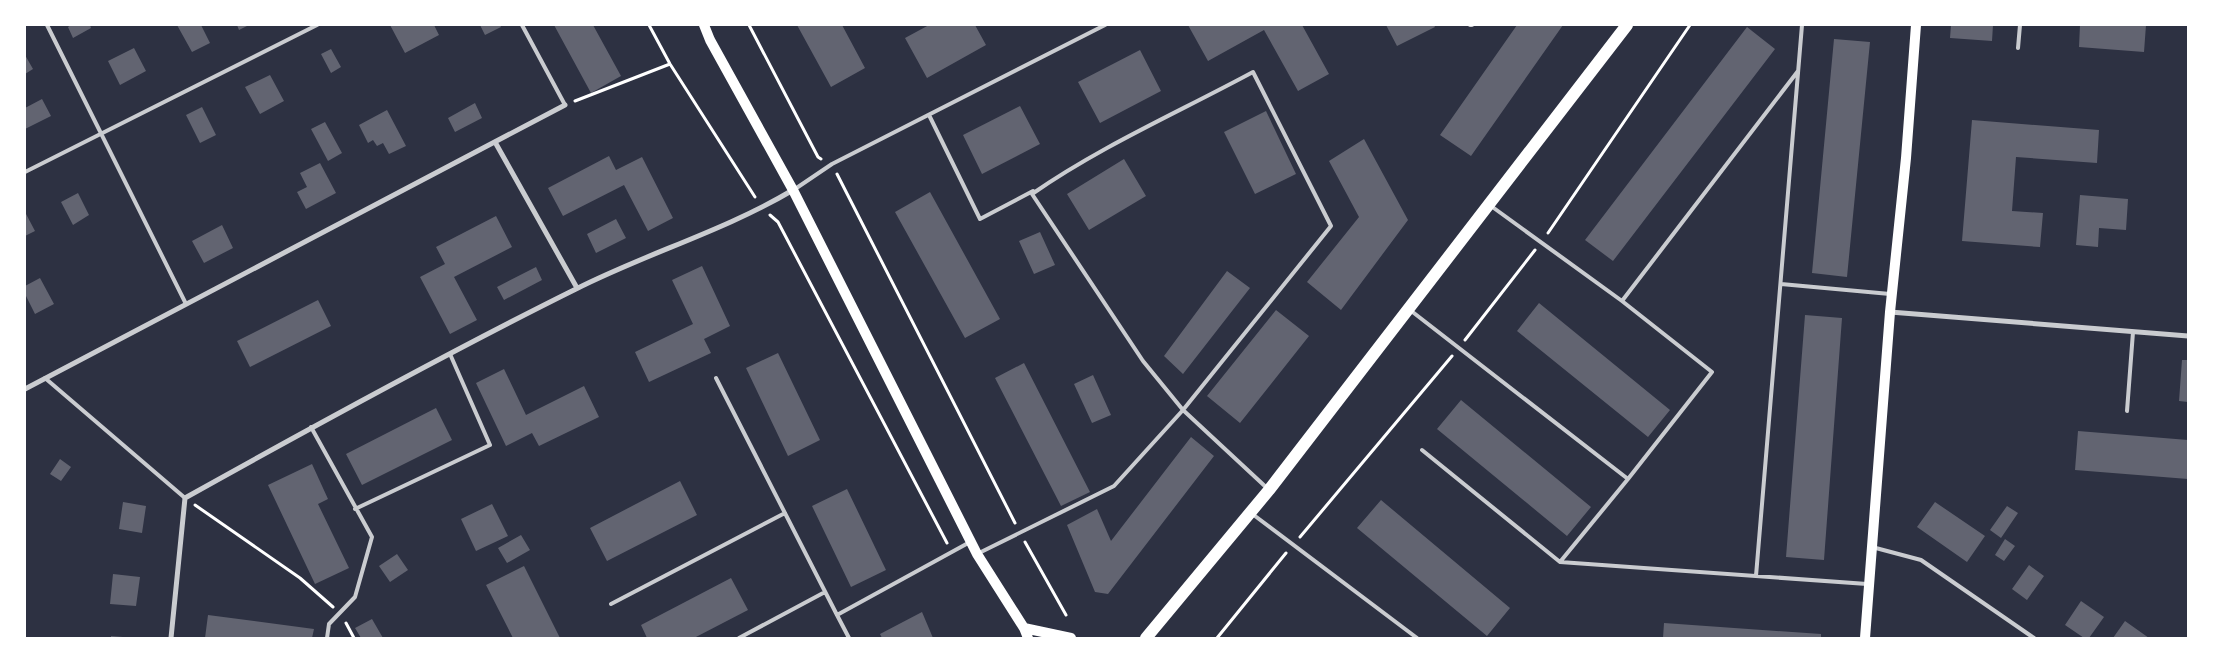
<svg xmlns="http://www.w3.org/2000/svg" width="2213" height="663" font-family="Lato,sans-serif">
	<rect width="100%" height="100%" fill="#2d3142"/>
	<path fill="#626471" d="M 71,25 L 90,25 L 91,28 L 73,38 L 68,27 Z
		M 177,25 L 201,25 L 210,43 L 192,52 Z
		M 237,25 L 249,25 L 239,30 Z
		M 390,25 L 434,25 L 439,35 L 405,53 Z
		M 480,25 L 500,25 L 501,27 L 485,35 Z
		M 554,25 L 593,25 L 621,76 L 591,93 Z
		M 797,25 L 842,25 L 865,68 L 831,87 Z
		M 929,25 L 975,25 L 986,45 L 927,78 L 905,38 Z
		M 1188,25 L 1302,25 L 1329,74 L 1298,91 L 1264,30 L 1208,61 Z
		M 1386,25 L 1434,25 L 1435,27 L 1397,46 Z
		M 1517,25 L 1563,25 L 1471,156 L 1440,135 Z
		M 1951,25 L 1993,25 L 1992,41 L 1950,38 Z
		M 2080,25 L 2146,25 L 2144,52 L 2079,47 Z
		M 1747,27 L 1775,49 L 1613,261 L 1585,240 Z
		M 1834,39 L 1870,42 L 1847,277 L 1812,273 Z
		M 134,48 L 146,71 L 120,85 L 108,61 Z
		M 331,49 L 341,67 L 331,73 L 321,54 Z
		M 1140,50 L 1161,91 L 1100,123 L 1078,82 Z
		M 25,55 L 33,69 L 25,74 Z
		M 270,75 L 284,101 L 260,114 L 245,87 Z
		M 42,99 L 51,116 L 25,129 L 25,108 Z
		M 475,103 L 482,118 L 455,132 L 448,118 Z
		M 1020,106 L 1040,144 L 982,174 L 963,135 Z
		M 202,107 L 216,135 L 200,143 L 186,115 Z
		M 387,110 L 406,146 L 389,154 L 383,143 L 377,146 L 373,140 L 368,143 L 359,125 Z
		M 1266,111 L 1296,174 L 1255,194 L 1224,132 Z
		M 1972,120 L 2099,130 L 2097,163 L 2016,157 L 2012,211 L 2043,213 L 2040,247 L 1962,241 Z
		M 325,122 L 342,153 L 328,161 L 311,129 Z
		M 1364,139 L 1408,220 L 1341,310 L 1307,282 L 1359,217 L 1329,161 Z
		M 609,156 L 616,170 L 642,157 L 673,218 L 648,231 L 624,185 L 563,216 L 548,188 Z
		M 1124,159 L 1146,196 L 1089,230 L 1067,194 Z
		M 320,163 L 336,193 L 306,209 L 297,192 L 307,187 L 300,173 Z
		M 930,192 L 1000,319 L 965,338 L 895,212 Z
		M 78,193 L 89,215 L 73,225 L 61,202 Z
		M 2080,195 L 2128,199 L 2126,230 L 2099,228 L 2098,247 L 2076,245 Z
		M 25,212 L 35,231 L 25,236 Z
		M 496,216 L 512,247 L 454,277 L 477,320 L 450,334 L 420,277 L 445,264 L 436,247 Z
		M 616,219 L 626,238 L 596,253 L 587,234 Z
		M 222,225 L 233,248 L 204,263 L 192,241 Z
		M 1040,232 L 1055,265 L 1034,274 L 1019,241 Z
		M 702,266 L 730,326 L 704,339 L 711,353 L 649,382 L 635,352 L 693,324 L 672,280 Z
		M 536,267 L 542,280 L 504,300 L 497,287 Z
		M 1227,271 L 1250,288 L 1183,374 L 1164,356 Z
		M 40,278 L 54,304 L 35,314 L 25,294 L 25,286 Z
		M 318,300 L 331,326 L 250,367 L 237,341 Z
		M 1539,303 L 1670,410 L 1648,437 L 1517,331 Z
		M 1276,310 L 1309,336 L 1240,423 L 1207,396 Z
		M 1805,315 L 1842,318 L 1824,560 L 1786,557 Z
		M 778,353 L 820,440 L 788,456 L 746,368 Z
		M 2182,360 L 2188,360 L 2188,402 L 2179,401 Z
		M 1024,363 L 1090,492 L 1061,506 L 995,378 Z
		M 504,369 L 526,415 L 584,386 L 599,417 L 539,446 L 532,433 L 506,446 L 476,383 Z
		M 1093,375 L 1111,415 L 1092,423 L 1074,384 Z
		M 1461,400 L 1591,507 L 1567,536 L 1437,429 Z
		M 436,408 L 452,440 L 362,485 L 346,454 Z
		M 2078,431 L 2188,440 L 2188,479 L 2075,470 Z
		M 1191,437 L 1214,456 L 1108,594 L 1095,592 L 1067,525 L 1097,509 L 1111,541 Z
		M 60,459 L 71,467 L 61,481 L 50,474 Z
		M 312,464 L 328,499 L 318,504 L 349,568 L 315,584 L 268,485 Z
		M 680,481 L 697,515 L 607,561 L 590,528 Z
		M 847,489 L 886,570 L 851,587 L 812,506 Z
		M 1381,500 L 1510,608 L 1487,636 L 1357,528 Z
		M 123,502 L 146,506 L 142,533 L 119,529 Z
		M 1935,502 L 1985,536 L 1967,562 L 1917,527 Z
		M 492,504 L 508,536 L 476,551 L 461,519 Z
		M 2007,506 L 2018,513 L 2001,538 L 1990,530 Z
		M 521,535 L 530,550 L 507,563 L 498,548 Z
		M 2005,539 L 2015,546 L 2004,561 L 1995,555 Z
		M 397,554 L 408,570 L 390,582 L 379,566 Z
		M 2029,565 L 2044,576 L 2027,600 L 2012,589 Z
		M 524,566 L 560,638 L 513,638 L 486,585 Z
		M 113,574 L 140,577 L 136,606 L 110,604 Z
		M 731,578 L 748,610 L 694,638 L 647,638 L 641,625 Z
		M 2081,601 L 2104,617 L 2089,638 L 2084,638 L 2065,625 Z
		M 922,612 L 933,638 L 882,638 L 880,634 Z
		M 208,615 L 314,629 L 312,638 L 205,638 Z
		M 372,619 L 383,638 L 361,638 L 355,628 Z
		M 2125,621 L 2149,638 L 2113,638 Z
		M 1664,623 L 1821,634 L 1821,638 L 1663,638 Z
		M 111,636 L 123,637 L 123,638 L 111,638 Z"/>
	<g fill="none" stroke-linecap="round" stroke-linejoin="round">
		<path stroke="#fff" stroke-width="3" d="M 649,25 L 670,64 L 755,197
			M 749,25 L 818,157 L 821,159
			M 575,101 L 670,64
			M 837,174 L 1015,523
			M 770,215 L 778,222 L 947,543
			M 1548,233 L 1690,25
			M 1465,340 L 1535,250
			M 195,505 L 300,578 L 333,607
			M 1300,537 L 1452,356
			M 1025,542 L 1066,615
			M 346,623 L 354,638
			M 1217,638 L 1286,553"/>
		<path stroke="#caccd0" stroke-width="4" d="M 47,25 L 186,304
			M 522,25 L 565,105
			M 1470,25 L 1472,25
			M 2018,48 L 2020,25
			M 929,115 L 980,219 L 1033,191
			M 25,172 L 317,25
			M 795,189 L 832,164 L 1105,25
			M 1491,206 L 1622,301 L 1798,71
			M 1781,284 L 1890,294
			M 1410,310 L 1628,479 L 1712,372 L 1622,301
			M 45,378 L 185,498
			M 716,378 L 837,615
			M 2127,411 L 2133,332
			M 311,427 L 372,537 L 355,597 L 329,624 L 327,638
			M 1422,450 L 1560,562 L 1867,584
			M 355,509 L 490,445 L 450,354
			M 1251,513 L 1417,638
			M 1872,547 L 1921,560 L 2034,638
			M 979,553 L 1114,486 L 1183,410 L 1331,226 L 1253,72 C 1179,112 1101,146 1032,194 L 1143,361 L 1183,410 L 1268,489
			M 1560,562 L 1628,479
			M 1756,576 L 1802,25
			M 611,604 L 785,513
			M 739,638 L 825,592
			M 849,638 L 837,615 L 970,542"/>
		<path stroke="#caccd0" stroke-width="5" d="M 495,142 L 577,288
			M 1890,312 L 2188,336
			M 25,389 L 565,105
			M 171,638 L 185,498 C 314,426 443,355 576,289 C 647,253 724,231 793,190"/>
		<path stroke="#fff" stroke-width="10" d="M 704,25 L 710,40 L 793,190 L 977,554 L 1024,628 L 1028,638
			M 1024,628 L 1071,638
			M 1865,638 L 1890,312 L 1906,158 L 1916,25"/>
		<path stroke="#fff" stroke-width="12" d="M 1146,638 L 1269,490 L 1627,25"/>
	</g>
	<rect width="2213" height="663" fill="none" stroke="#ffffff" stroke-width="52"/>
</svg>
